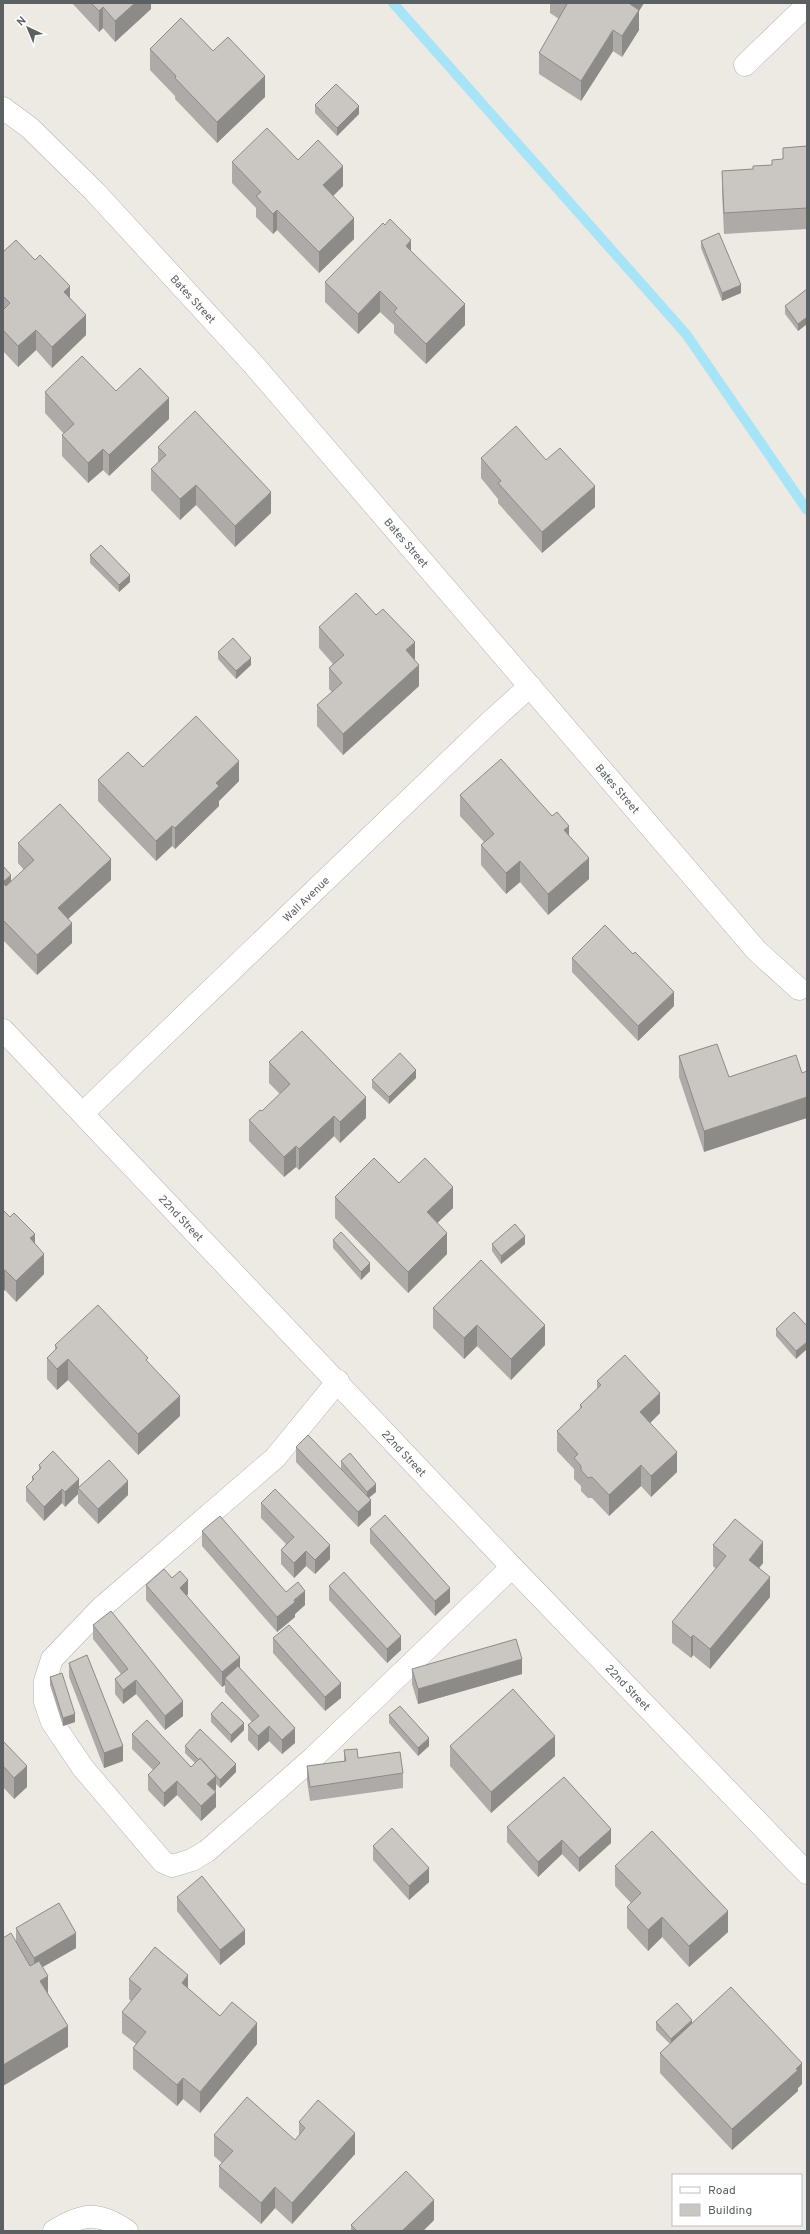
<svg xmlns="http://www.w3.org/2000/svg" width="810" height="2234" font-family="Overpass,sans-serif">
	<rect width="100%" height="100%" fill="#ede9e3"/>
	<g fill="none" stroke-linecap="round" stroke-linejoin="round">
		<path stroke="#a8e4f8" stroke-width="10" d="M 393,3 L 686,334 L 807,510"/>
		<g stroke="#b1b5b7" stroke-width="23">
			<g id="street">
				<path d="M 745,65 L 807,5"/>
				<path id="s1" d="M 3,108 L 30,128 L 95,192 L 253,364 L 757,951 L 799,989"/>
				<path id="s2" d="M 3,1030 L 512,1567 L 807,1873"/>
				<path id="s3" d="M 83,1113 L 488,724 L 530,686"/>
				<path d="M 338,1381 L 275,1458 L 101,1608 L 52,1659 L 45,1681 L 45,1702 L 52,1722 L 83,1768 L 163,1862 L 172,1866 L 192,1860 L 207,1851 L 313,1758 L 512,1567"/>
				<path d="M 54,2231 C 83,2213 98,2211 127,2231"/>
			</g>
		</g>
		<use href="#street" stroke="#fff" stroke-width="22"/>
	</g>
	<path fill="#aeaaa7" d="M 72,3 L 151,3 L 151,9 L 115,42 L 103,28 L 99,32 Z
		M 550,3 L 644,3 L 639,11 L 639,30 L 622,57 L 613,51 L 581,101 L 539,74 L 539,53 L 559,19 L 550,13 Z
		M 150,49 L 213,51 L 265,97 L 217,143 L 175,99 L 175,96 L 150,70 Z
		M 315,105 L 359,114 L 337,136 L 315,113 Z
		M 807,146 L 807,229 L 724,234 L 722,192 L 722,171 L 753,169 L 772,165 L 783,159 L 783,148 Z
		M 298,160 L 343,186 L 333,196 L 354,239 L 319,273 L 277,230 L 273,234 L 256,217 L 256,208 L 232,183 L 232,162 Z
		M 701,241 L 741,293 L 722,301 L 701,248 Z
		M 411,251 L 465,325 L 426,364 L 394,333 L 394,325 L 380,312 L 358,334 L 325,302 L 325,282 Z
		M 3,252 L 70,298 L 86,335 L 52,368 L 36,350 L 18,367 L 3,351 Z
		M 807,289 L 807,324 L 798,331 L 785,314 L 785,306 Z
		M 116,391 L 169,419 L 109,476 L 103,470 L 88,483 L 62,456 L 62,435 L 64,434 L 45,413 L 45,392 Z
		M 158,447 L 271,513 L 235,547 L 196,505 L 180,520 L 151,490 L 151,469 L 158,463 Z
		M 481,458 L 546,460 L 595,507 L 542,553 L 498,503 L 498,499 L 481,478 Z
		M 90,555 L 130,582 L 119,592 L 90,563 Z
		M 319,627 L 415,660 L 419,686 L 343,755 L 317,726 L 317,705 L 332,692 L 329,689 L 329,668 L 333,664 L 319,648 Z
		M 218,652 L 251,665 L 236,679 L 218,659 Z
		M 143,767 L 239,781 L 219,801 L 219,806 L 175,849 L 172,846 L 156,861 L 98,801 L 98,780 Z
		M 460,795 L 552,816 L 569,836 L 589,879 L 548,915 L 520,882 L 506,894 L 481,865 L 481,845 L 484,842 L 460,816 Z
		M 18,843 L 111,880 L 68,919 L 72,943 L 37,975 L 3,940 L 3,866 L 11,882 L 24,870 L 18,863 Z
		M 572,958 L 674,1006 L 638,1041 L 572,972 Z
		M 717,1044 L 704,1152 L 679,1077 L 679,1056 Z
		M 269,1062 L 366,1118 L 340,1143 L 334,1136 L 299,1170 L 296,1167 L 284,1177 L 249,1141 L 249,1120 L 262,1111 L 280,1094 L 269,1083 Z
		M 416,1078 L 389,1104 L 372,1088 L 372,1080 Z
		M 399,1183 L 453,1208 L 437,1223 L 447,1254 L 408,1293 L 335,1218 L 335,1197 Z
		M 3,1210 L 35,1243 L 44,1274 L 16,1302 L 5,1290 Z
		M 333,1240 L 370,1271 L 361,1280 L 333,1248 Z
		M 492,1244 L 525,1244 L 501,1264 L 492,1251 Z
		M 433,1308 L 545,1345 L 511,1380 L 477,1346 L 464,1359 L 433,1328 Z
		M 807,1326 L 796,1359 L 776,1336 L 776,1329 Z
		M 55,1345 L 148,1362 L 180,1416 L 138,1455 L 68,1380 L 57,1390 L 47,1379 L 47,1358 L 55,1350 Z
		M 597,1381 L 660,1413 L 650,1423 L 677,1472 L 651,1497 L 641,1486 L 609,1516 L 592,1498 L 588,1498 L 581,1491 L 581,1486 L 574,1479 L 574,1469 L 557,1451 L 557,1431 L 580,1409 L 580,1405 L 597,1389 Z
		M 296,1447 L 346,1474 L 341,1469 L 341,1461 L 376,1492 L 369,1498 L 371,1515 L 358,1527 L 296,1462 Z
		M 39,1465 L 79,1487 L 128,1495 L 98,1524 L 78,1503 L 78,1494 L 65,1507 L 62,1503 L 44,1521 L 26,1501 L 26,1487 L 32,1481 L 32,1477 L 39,1470 Z
		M 261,1503 L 330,1559 L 315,1574 L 306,1566 L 294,1578 L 281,1564 L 281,1550 L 286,1544 L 261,1518 Z
		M 370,1529 L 450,1602 L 435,1616 L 370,1543 Z
		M 202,1531 L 286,1592 L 305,1605 L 295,1614 L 295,1617 L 277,1632 L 202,1546 Z
		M 713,1545 L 763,1563 L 759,1568 L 770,1597 L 710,1669 L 693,1655 L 691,1658 L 672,1643 L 672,1622 L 716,1569 L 713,1566 Z
		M 172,1578 L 188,1594 L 187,1596 L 295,1743 L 282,1754 L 269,1741 L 258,1751 L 248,1740 L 248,1725 L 252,1722 L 225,1692 L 225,1685 L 222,1687 L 146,1600 L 146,1585 Z
		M 329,1586 L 401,1650 L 387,1663 L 329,1600 Z
		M 93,1625 L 183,1716 L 165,1730 L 136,1694 L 123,1704 L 115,1694 L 115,1679 L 121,1674 L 93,1639 Z
		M 273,1638 L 341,1698 L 325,1711 L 273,1653 Z
		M 69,1663 L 123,1761 L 104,1768 L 69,1677 Z
		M 412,1669 L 522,1674 L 418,1704 L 412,1684 Z
		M 50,1677 L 75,1722 L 63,1726 L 50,1685 Z
		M 211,1714 L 244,1730 L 231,1743 L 211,1722 Z
		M 389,1715 L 429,1746 L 418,1756 L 389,1723 Z
		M 132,1734 L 191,1767 L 195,1763 L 185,1753 L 185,1746 L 236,1772 L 220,1788 L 216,1784 L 216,1790 L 215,1791 L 216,1807 L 201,1821 L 177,1795 L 164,1807 L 148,1790 L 148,1775 L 153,1770 L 132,1749 Z
		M 3,1741 L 27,1787 L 14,1799 L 3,1787 Z
		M 450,1746 L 555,1756 L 491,1813 L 450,1766 Z
		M 344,1750 L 358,1758 L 403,1773 L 403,1788 L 310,1801 L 307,1781 L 307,1766 L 344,1761 Z
		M 507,1827 L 611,1843 L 579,1872 L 562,1854 L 538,1877 L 507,1842 Z
		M 373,1846 L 429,1882 L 409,1900 L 373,1860 Z
		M 615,1866 L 728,1932 L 689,1967 L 662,1937 L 648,1951 L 627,1928 L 627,1907 L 631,1903 L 615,1886 Z
		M 177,1897 L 245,1944 L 220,1965 L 177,1911 Z
		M 16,1928 L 76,1948 L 42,1967 L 48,1994 L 68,2047 L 16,1942 Z
		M 129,1979 L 188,1989 L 220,2016 L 257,2044 L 200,2113 L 183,2099 L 177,2106 L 133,2069 L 133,2048 L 136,2044 L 122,2033 L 122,2012 L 131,2001 L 129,1999 Z
		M 656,2022 L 692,2024 L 802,2084 L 798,2088 L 798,2091 L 732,2150 L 660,2073 L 660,2053 L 670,2044 L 656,2030 Z
		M 299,2122 L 355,2154 L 292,2224 L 275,2208 L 261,2224 L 219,2187 L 219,2166 L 222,2163 L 214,2156 L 214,2135 L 295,2140 L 299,2135 Z
		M 434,2220 L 423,2231 L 351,2231 L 351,2225 Z"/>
	<path fill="#8d8b88" d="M 135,3 L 151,3 L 151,9 L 115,42 L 115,21 Z
		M 631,3 L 644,3 L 639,11 L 639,30 L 622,57 L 622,36 Z
		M 103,7 L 103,28 L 99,32 L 99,11 Z
		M 613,30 L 613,51 L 581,101 L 581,81 Z
		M 265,76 L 265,97 L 217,143 L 217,122 Z
		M 359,106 L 359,114 L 337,136 L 337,128 Z
		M 343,166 L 343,186 L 323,206 L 323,185 Z
		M 277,210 L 277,230 L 273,234 L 273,214 Z
		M 354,218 L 354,239 L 319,273 L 319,252 Z
		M 411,240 L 411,261 L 406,246 Z
		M 741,285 L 741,293 L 722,301 L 722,293 Z
		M 70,286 L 70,306 L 64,292 Z
		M 380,291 L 380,312 L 358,334 L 358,314 Z
		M 465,304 L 465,325 L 426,364 L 426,344 Z
		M 86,315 L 86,335 L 52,368 L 52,347 Z
		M 807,317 L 807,324 L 798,331 L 798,324 Z
		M 36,330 L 36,350 L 18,367 L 18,346 Z
		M 169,398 L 169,419 L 109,476 L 109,455 Z
		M 103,449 L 103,470 L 88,483 L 88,463 Z
		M 196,485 L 196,505 L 180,520 L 180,499 Z
		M 595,486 L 595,507 L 542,553 L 542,532 Z
		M 271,492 L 271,513 L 235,547 L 235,526 Z
		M 130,575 L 130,582 L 119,592 L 119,585 Z
		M 415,642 L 415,663 L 406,650 Z
		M 251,658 L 251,665 L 236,679 L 236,671 Z
		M 419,665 L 419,686 L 343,755 L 343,734 Z
		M 239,761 L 239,781 L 219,801 L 219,806 L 175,849 L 175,828 L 216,783 Z
		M 172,826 L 172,846 L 156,861 L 156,841 Z
		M 569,826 L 569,847 L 564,830 Z
		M 589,858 L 589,879 L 548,915 L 548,894 Z
		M 111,859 L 111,880 L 58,928 L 58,908 Z
		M 520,861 L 520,882 L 506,894 L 506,873 Z
		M 11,875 L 11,895 L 3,903 L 3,882 Z
		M 72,923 L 72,943 L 37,975 L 37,955 Z
		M 674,992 L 674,1006 L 638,1041 L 638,1026 Z
		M 416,1070 L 416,1078 L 389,1104 L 389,1097 Z
		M 366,1097 L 366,1118 L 340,1143 L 340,1122 Z
		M 807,1097 L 807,1118 L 704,1152 L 704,1131 Z
		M 334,1116 L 334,1136 L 299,1170 L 299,1149 Z
		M 296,1146 L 296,1167 L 284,1177 L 284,1157 Z
		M 453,1187 L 453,1208 L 427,1233 L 427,1212 Z
		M 447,1233 L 447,1254 L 408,1293 L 408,1272 Z
		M 35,1234 L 35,1255 L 30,1238 Z
		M 525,1236 L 525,1244 L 501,1264 L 501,1256 Z
		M 44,1254 L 44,1274 L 16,1302 L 16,1281 Z
		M 370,1263 L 370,1271 L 361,1280 L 361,1272 Z
		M 5,1270 L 5,1290 L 3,1292 L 3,1271 Z
		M 477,1325 L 477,1346 L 464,1359 L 464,1338 Z
		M 545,1325 L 545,1345 L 511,1380 L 511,1359 Z
		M 807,1342 L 807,1349 L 796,1359 L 796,1351 Z
		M 68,1359 L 68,1380 L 57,1390 L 57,1369 Z
		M 660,1393 L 660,1413 L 640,1433 L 640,1412 Z
		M 180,1396 L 180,1416 L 138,1455 L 138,1434 Z
		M 677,1452 L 677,1472 L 651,1497 L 651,1476 Z
		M 641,1465 L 641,1486 L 609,1516 L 609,1495 Z
		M 79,1479 L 79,1489 L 78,1488 L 78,1494 L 65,1507 L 65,1492 Z
		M 128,1481 L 128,1495 L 98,1524 L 98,1509 Z
		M 376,1484 L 376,1492 L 367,1499 L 367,1492 Z
		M 62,1489 L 62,1503 L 44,1521 L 44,1507 Z
		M 371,1500 L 371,1515 L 358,1527 L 358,1512 Z
		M 763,1542 L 763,1563 L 749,1581 L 749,1560 Z
		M 330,1545 L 330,1559 L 315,1574 L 315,1560 Z
		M 306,1551 L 306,1566 L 294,1578 L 294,1563 Z
		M 770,1577 L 770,1597 L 710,1669 L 710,1649 Z
		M 188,1580 L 188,1594 L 180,1602 L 180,1588 Z
		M 450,1588 L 450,1602 L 435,1616 L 435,1601 Z
		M 305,1591 L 305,1605 L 295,1614 L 295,1617 L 277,1632 L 277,1617 L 294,1600 Z
		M 693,1635 L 693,1655 L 691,1658 L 691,1638 Z
		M 401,1636 L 401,1650 L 387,1663 L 387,1649 Z
		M 240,1657 L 240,1672 L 225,1678 L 225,1685 L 222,1687 L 222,1672 Z
		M 522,1659 L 522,1674 L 418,1704 L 418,1689 Z
		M 136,1680 L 136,1694 L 123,1704 L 123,1690 Z
		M 341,1683 L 341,1698 L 325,1711 L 325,1697 Z
		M 183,1701 L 183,1716 L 165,1730 L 165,1716 Z
		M 75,1714 L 75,1722 L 63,1726 L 63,1718 Z
		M 244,1723 L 244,1730 L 231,1743 L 231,1735 Z
		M 269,1726 L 269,1741 L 258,1751 L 258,1736 Z
		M 295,1728 L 295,1743 L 282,1754 L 282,1740 Z
		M 555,1736 L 555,1756 L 491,1813 L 491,1792 Z
		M 429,1738 L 429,1746 L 418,1756 L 418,1748 Z
		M 123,1746 L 123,1761 L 104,1768 L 104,1753 Z
		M 236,1764 L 236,1772 L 220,1788 L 220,1780 Z
		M 27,1766 L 27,1787 L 14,1799 L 14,1778 Z
		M 216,1776 L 216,1790 L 207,1798 L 207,1784 Z
		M 177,1781 L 177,1795 L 164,1807 L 164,1793 Z
		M 216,1792 L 216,1807 L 201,1821 L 201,1806 Z
		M 611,1829 L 611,1843 L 579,1872 L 579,1858 Z
		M 562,1840 L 562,1854 L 538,1877 L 538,1862 Z
		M 429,1868 L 429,1882 L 409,1900 L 409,1886 Z
		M 728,1911 L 728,1932 L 689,1967 L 689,1946 Z
		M 662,1917 L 662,1937 L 648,1951 L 648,1930 Z
		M 245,1930 L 245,1944 L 220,1965 L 220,1950 Z
		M 76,1933 L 76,1948 L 34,1972 L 34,1958 Z
		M 188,1975 L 188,1996 L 182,1983 Z
		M 48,1976 L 48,1997 L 40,1981 Z
		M 692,2020 L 692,2027 L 671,2046 L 671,2039 Z
		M 257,2023 L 257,2044 L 200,2113 L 200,2092 Z
		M 68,2026 L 68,2047 L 3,2086 L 3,2065 Z
		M 802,2063 L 802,2084 L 798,2088 L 798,2091 L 732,2150 L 732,2129 Z
		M 183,2078 L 183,2099 L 177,2106 L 177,2085 Z
		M 355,2133 L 355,2154 L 292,2224 L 292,2203 Z
		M 275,2187 L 275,2208 L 261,2224 L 261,2203 Z
		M 434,2200 L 434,2220 L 423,2231 L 402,2231 Z"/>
	<path fill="#cac6c2" stroke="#8d8b88" d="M 91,3 L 135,3 L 115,21 L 103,7 L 99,11 Z
		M 566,3 L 631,3 L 630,4 L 639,10 L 622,36 L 613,30 L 581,81 L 539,53 L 567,4 Z
		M 181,18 L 213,51 L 228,37 L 265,76 L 217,122 L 175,78 L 176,76 L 150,49 Z
		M 336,84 L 359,106 L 337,128 L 315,105 Z
		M 267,128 L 298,160 L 318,140 L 343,166 L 323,185 L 354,218 L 319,252 L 277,210 L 273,214 L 256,196 L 261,192 L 232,162 Z
		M 807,146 L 807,208 L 724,213 L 722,171 L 753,169 L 753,166 L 772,165 L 772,160 L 783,159 L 783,148 Z
		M 390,219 L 411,240 L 406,246 L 465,304 L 426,344 L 394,312 L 397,308 L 380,291 L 358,314 L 325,282 L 383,223 L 385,225 Z
		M 719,233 L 741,285 L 722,293 L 701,241 Z
		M 16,240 L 35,260 L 40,255 L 70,286 L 64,292 L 86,315 L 52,347 L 36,330 L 18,346 L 3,330 L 3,310 L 10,303 L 3,296 L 3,252 Z
		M 807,289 L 807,317 L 798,324 L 785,306 Z
		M 82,356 L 116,391 L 140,368 L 169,398 L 109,455 L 103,449 L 88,463 L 62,435 L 74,424 L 45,392 Z
		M 195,411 L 271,492 L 235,526 L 196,485 L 180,499 L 151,469 L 166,455 L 158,447 Z
		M 516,426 L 546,460 L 560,448 L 595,486 L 542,532 L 498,483 L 501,481 L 481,458 Z
		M 101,545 L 130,575 L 119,585 L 90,555 Z
		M 356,593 L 376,615 L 383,609 L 415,642 L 406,650 L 419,665 L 343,734 L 317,705 L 342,683 L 329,668 L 344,655 L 319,627 Z
		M 233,638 L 251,658 L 236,671 L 218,652 Z
		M 196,716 L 239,761 L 216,783 L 219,786 L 175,828 L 172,826 L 156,841 L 98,780 L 128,752 L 143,767 Z
		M 501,759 L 552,816 L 557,812 L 569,826 L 564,830 L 589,858 L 548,894 L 520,861 L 506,873 L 481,845 L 494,834 L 460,795 Z
		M 60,804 L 111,859 L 58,908 L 72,923 L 37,955 L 3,920 L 3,883 L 6,886 L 34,860 L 18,843 Z
		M 3,866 L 11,875 L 3,882 Z
		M 605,925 L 633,954 L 635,952 L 674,992 L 638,1026 L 572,958 Z
		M 302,1031 L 366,1097 L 340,1122 L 334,1116 L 299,1149 L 296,1146 L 284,1157 L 249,1120 L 260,1110 L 262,1111 L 290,1084 L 269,1062 Z
		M 717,1044 L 729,1077 L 796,1055 L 802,1073 L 807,1071 L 807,1097 L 704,1131 L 679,1056 Z
		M 400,1053 L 416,1070 L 389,1097 L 372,1080 Z
		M 374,1158 L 399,1183 L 425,1158 L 453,1187 L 427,1212 L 447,1233 L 408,1272 L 335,1197 Z
		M 3,1210 L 10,1217 L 14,1213 L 35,1234 L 30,1238 L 44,1254 L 16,1281 L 5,1270 L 3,1271 Z
		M 515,1224 L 525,1236 L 501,1256 L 492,1244 Z
		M 341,1232 L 370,1263 L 361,1272 L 333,1240 Z
		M 481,1260 L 545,1325 L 511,1359 L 477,1325 L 464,1338 L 433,1308 Z
		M 98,1305 L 148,1358 L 146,1360 L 180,1396 L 138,1434 L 68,1359 L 57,1369 L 47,1358 L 57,1348 L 55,1345 Z
		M 794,1312 L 807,1326 L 807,1342 L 796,1351 L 776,1329 Z
		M 625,1355 L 660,1393 L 640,1412 L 677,1452 L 651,1476 L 641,1465 L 609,1495 L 592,1477 L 588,1478 L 581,1470 L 581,1466 L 574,1458 L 578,1454 L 557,1431 L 582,1407 L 580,1405 L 601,1385 L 597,1381 Z
		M 308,1435 L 371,1500 L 358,1512 L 296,1447 Z
		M 53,1451 L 79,1479 L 65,1492 L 62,1489 L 44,1507 L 26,1487 L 34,1479 L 32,1477 L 41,1468 L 39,1465 Z
		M 350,1453 L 376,1484 L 367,1492 L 341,1461 Z
		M 109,1460 L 128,1481 L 98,1509 L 78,1488 Z
		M 275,1489 L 330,1545 L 315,1560 L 306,1551 L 294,1563 L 281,1550 L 294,1537 L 261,1503 Z
		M 385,1515 L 450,1588 L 435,1601 L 370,1529 Z
		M 220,1516 L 286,1592 L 298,1582 L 305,1591 L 294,1600 L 295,1602 L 277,1617 L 202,1531 Z
		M 735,1519 L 763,1542 L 749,1560 L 770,1577 L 710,1649 L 693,1635 L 691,1638 L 672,1622 L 726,1556 L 713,1545 Z
		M 164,1569 L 172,1578 L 180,1571 L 188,1580 L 180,1588 L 240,1657 L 222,1672 L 146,1585 Z
		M 344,1572 L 401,1636 L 387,1649 L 329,1586 Z
		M 111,1611 L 183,1701 L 165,1716 L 136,1680 L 123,1690 L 115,1679 L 128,1669 L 93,1625 Z
		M 289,1625 L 341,1683 L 325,1697 L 273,1638 Z
		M 516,1639 L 522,1659 L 418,1689 L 412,1669 Z
		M 87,1655 L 123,1746 L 104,1753 L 69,1663 Z
		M 238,1666 L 295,1728 L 282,1740 L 269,1726 L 258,1736 L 248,1725 L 259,1716 L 225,1678 Z
		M 62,1673 L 75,1714 L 63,1718 L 50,1677 Z
		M 513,1689 L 555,1736 L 491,1792 L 450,1746 Z
		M 222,1702 L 244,1723 L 231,1735 L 211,1714 Z
		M 400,1706 L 429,1738 L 418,1748 L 389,1715 Z
		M 147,1720 L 191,1767 L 200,1758 L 216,1776 L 207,1784 L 216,1792 L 201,1806 L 177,1781 L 164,1793 L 148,1775 L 160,1763 L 132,1734 Z
		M 200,1729 L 236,1764 L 220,1780 L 200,1758 L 199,1760 L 185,1746 Z
		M 3,1741 L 27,1766 L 14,1778 L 3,1766 Z
		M 357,1749 L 358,1758 L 400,1752 L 403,1773 L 310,1787 L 307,1766 L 346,1761 L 344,1750 Z
		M 564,1777 L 611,1829 L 579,1858 L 562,1840 L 538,1862 L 507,1827 Z
		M 392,1828 L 429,1868 L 409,1886 L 373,1846 Z
		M 652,1831 L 728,1911 L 689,1946 L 662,1917 L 648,1930 L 627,1907 L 641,1893 L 615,1866 Z
		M 202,1876 L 245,1930 L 220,1950 L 177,1897 Z
		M 59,1903 L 76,1933 L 34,1958 L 16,1928 Z
		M 11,1933 L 30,1966 L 39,1961 L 48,1976 L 40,1981 L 68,2026 L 3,2065 L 3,1938 Z
		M 155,1947 L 188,1975 L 182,1983 L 220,2016 L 232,2002 L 257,2023 L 200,2092 L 183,2078 L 177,2085 L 133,2048 L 146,2032 L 122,2012 L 141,1989 L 129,1979 Z
		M 731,1987 L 802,2063 L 796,2069 L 798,2070 L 732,2129 L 660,2053 Z
		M 677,2003 L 692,2020 L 671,2039 L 656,2022 Z
		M 247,2097 L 295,2140 L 305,2128 L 299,2122 L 318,2100 L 355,2133 L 292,2203 L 275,2187 L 261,2203 L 219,2166 L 233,2151 L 214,2135 Z
		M 406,2171 L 434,2200 L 402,2231 L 357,2231 L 351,2225 Z"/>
	<g text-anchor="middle" stroke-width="3" stroke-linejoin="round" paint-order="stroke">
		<g font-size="11" fill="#5b6063" stroke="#fff">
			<text dy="4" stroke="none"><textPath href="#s1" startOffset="270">Bates Street</textPath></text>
			<text dy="4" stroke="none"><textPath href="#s1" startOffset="594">Bates Street</textPath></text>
			<text dy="4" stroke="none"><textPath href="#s1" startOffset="918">Bates Street</textPath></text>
			<text dy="4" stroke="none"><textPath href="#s3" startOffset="309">Wall Avenue</textPath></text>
			<text dy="4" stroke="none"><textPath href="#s2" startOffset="259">22nd Street</textPath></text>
			<text dy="4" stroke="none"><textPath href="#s2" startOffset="583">22nd Street</textPath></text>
			<text dy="4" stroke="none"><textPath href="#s2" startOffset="907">22nd Street</textPath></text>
		</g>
	</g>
	<rect width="810" height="2234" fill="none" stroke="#5b6063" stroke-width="8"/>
	<rect x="672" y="2174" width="130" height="52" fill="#ffffff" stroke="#bdbfc1"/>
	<rect x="680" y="2187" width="20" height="6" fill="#ffffff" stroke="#bdbfc1"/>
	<text x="708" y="2194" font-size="12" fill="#5b6063">Road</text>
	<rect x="680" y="2204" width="20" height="12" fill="#cac6c2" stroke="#bdbfc1"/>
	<text x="708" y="2214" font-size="12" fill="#5b6063">Building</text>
	<g transform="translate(28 28) rotate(316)" stroke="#ffffff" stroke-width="3" paint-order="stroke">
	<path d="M0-3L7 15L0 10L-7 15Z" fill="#5b6063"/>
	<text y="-6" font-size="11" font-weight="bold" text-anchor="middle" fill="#5b6063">N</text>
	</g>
</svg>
